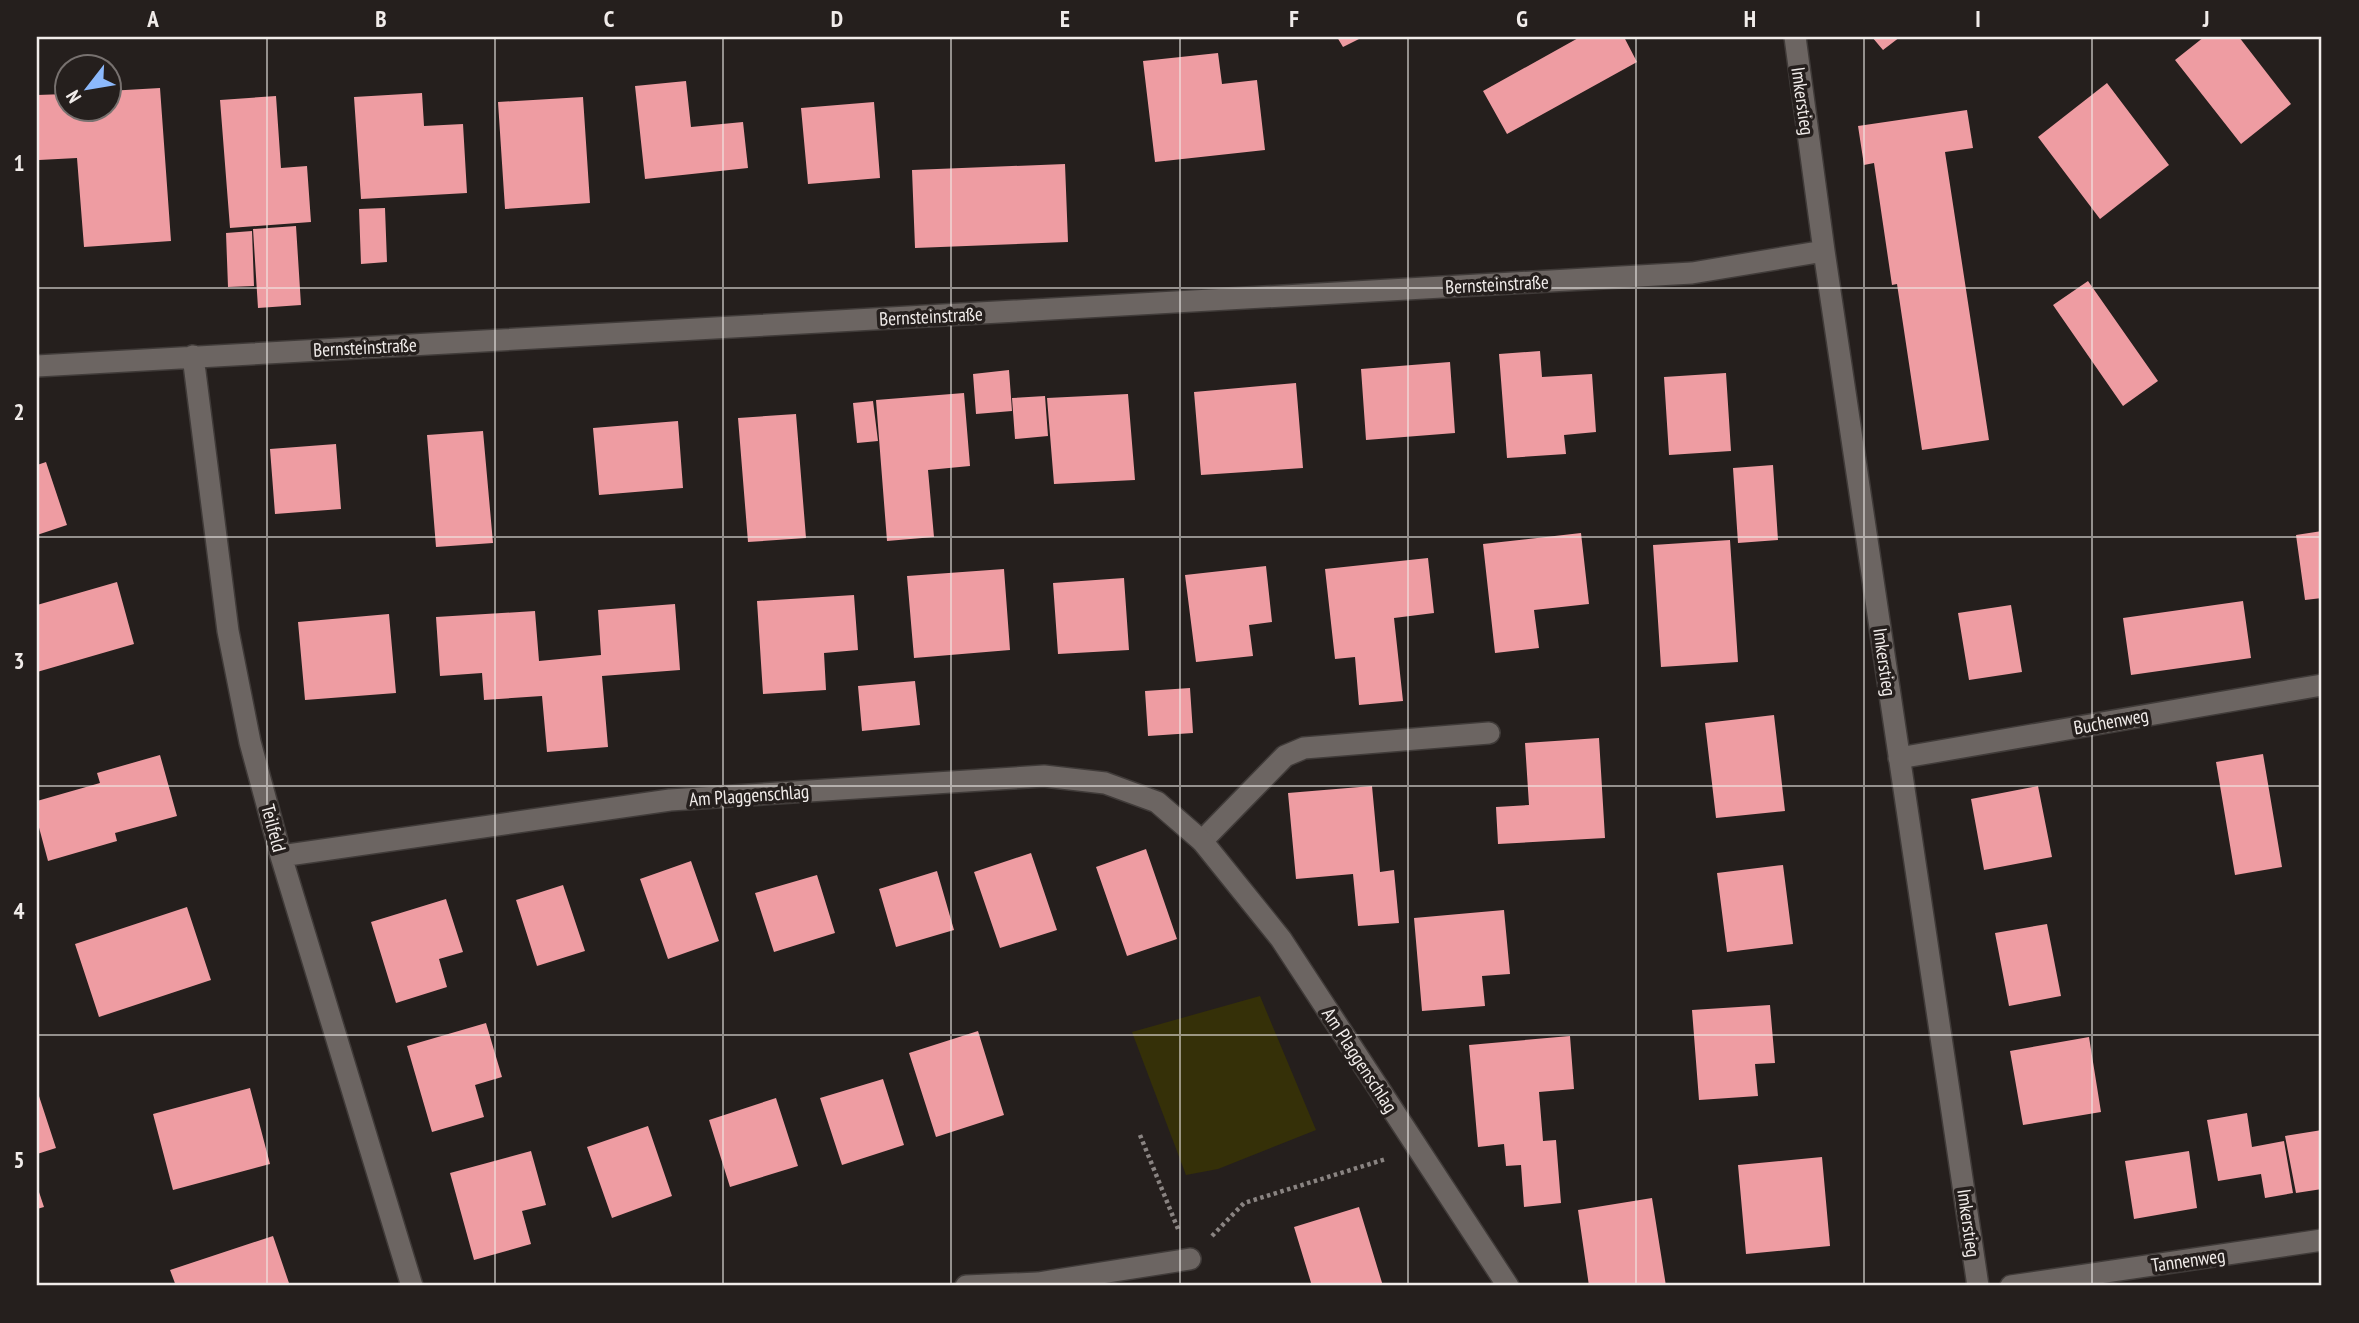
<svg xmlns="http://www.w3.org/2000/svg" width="2359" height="1323" font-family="'PT Sans Narrow',sans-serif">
	<rect width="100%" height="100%" fill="#251f1d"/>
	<path fill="#353008" d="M 1260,996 L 1316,1130 L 1218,1169 L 1186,1175 L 1132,1032 Z"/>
	<path fill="#ee9ca2" d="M 1337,37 L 1363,37 L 1343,47 Z
		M 1580,37 L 1624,37 L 1637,62 L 1507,134 L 1483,91 Z
		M 1872,37 L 1900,37 L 1883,50 Z
		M 2204,37 L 2239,37 L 2291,104 L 2241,144 L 2175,60 Z
		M 1218,53 L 1222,84 L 1257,80 L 1265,150 L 1155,162 L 1143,61 Z
		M 686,81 L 691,127 L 743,122 L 748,168 L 645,179 L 635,86 Z
		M 2107,83 L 2169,165 L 2100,219 L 2038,137 Z
		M 160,88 L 171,241 L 84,247 L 77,158 L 39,160 L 37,95 L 66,94 L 66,108 L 108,108 L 108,91 Z
		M 422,93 L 424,126 L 463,124 L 467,193 L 361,199 L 354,97 Z
		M 276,96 L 281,168 L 307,166 L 311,222 L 230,228 L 220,100 Z
		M 583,97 L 590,203 L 505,209 L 498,102 Z
		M 874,102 L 880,178 L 808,184 L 801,108 Z
		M 1967,110 L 1973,148 L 1945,152 L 1989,440 L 1922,450 L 1897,284 L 1892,285 L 1874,163 L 1864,165 L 1858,126 Z
		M 1065,164 L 1068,242 L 915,248 L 912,170 Z
		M 385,208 L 387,262 L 361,264 L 359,209 Z
		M 296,226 L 301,305 L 258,308 L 253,229 Z
		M 252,231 L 254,286 L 228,287 L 226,233 Z
		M 2088,281 L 2158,381 L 2123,406 L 2053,305 Z
		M 1540,351 L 1542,377 L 1592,374 L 1596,432 L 1564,435 L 1566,454 L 1507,458 L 1499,354 Z
		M 1450,362 L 1455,433 L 1366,440 L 1361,369 Z
		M 1009,370 L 1012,411 L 976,414 L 973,374 Z
		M 1726,373 L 1731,451 L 1669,455 L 1664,377 Z
		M 1296,383 L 1303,468 L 1201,475 L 1194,392 Z
		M 964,393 L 970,466 L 928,470 L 934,537 L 887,541 L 876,400 Z
		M 1128,394 L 1135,480 L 1054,484 L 1047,398 Z
		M 1045,396 L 1048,436 L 1015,439 L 1012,398 Z
		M 873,401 L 878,441 L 857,443 L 853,403 Z
		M 796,414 L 806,538 L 748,542 L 738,418 Z
		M 678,421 L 683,488 L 599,495 L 593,428 Z
		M 483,431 L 493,543 L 436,547 L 427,435 Z
		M 336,444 L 341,509 L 275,514 L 270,449 Z
		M 46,462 L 67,525 L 37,535 L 37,465 Z
		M 1773,465 L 1778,540 L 1738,543 L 1733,468 Z
		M 2322,531 L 2322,598 L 2305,600 L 2296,535 Z
		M 1581,533 L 1589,604 L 1534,610 L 1539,648 L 1495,653 L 1483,544 Z
		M 1730,540 L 1738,662 L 1661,667 L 1653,545 Z
		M 1428,558 L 1434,613 L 1394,618 L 1403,701 L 1359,705 L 1355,657 L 1335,659 L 1325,569 Z
		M 1266,566 L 1272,622 L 1249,625 L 1253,656 L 1196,662 L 1185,575 Z
		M 1004,569 L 1010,650 L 914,658 L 907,576 Z
		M 1124,578 L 1129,650 L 1058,654 L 1053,583 Z
		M 117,582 L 134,644 L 37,672 L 37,605 Z
		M 854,595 L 858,650 L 824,653 L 826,690 L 763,694 L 757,601 Z
		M 2243,601 L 2251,658 L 2131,675 L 2123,618 Z
		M 675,604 L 680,670 L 602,676 L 608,747 L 547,752 L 542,696 L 484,700 L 482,673 L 440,676 L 436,617 L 535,611 L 539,661 L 601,655 L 598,610 Z
		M 2011,605 L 2022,672 L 1969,680 L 1958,613 Z
		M 389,614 L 396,693 L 305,700 L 298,622 Z
		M 915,681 L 920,725 L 862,731 L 858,686 Z
		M 1190,688 L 1193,733 L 1148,736 L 1145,691 Z
		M 1774,715 L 1785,811 L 1716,818 L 1705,723 Z
		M 1599,738 L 1605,838 L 1498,844 L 1496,807 L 1529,805 L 1525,743 Z
		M 2263,754 L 2282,867 L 2235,875 L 2216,762 Z
		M 160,755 L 177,816 L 115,833 L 117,841 L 48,861 L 37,820 L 37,801 L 100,783 L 97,773 Z
		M 1372,786 L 1380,872 L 1394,870 L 1399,923 L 1358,926 L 1353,874 L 1296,879 L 1288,793 Z
		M 2038,786 L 2052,857 L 1984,870 L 1971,799 Z
		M 1146,849 L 1177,939 L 1127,956 L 1096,867 Z
		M 1031,853 L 1057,930 L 1000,948 L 974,872 Z
		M 691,861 L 719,941 L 668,959 L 640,879 Z
		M 1783,865 L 1793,944 L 1727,952 L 1717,873 Z
		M 937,871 L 954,930 L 896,947 L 879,889 Z
		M 817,875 L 835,933 L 774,952 L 755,893 Z
		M 563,885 L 585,951 L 537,966 L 516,900 Z
		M 446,899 L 463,952 L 439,959 L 447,987 L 396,1003 L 371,922 Z
		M 187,907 L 211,980 L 99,1017 L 75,944 Z
		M 1504,910 L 1510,974 L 1482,976 L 1485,1006 L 1422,1011 L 1414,918 Z
		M 2047,924 L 2061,996 L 2009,1006 L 1995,933 Z
		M 1770,1005 L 1775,1063 L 1755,1064 L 1758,1096 L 1699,1100 L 1692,1010 Z
		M 486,1023 L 502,1077 L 475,1085 L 484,1117 L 432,1132 L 407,1046 Z
		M 978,1031 L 1004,1115 L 936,1137 L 909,1053 Z
		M 1570,1036 L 1574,1089 L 1539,1092 L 1543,1141 L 1556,1140 L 1561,1203 L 1524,1207 L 1521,1165 L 1506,1166 L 1504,1144 L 1478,1147 L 1469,1045 Z
		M 2089,1037 L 2101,1112 L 2023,1125 L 2010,1051 Z
		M 883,1079 L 904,1145 L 842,1165 L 820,1098 Z
		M 250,1088 L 270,1164 L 173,1190 L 153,1114 Z
		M 37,1090 L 56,1148 L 37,1154 Z
		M 776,1098 L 798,1166 L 730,1187 L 709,1120 Z
		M 2247,1113 L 2252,1147 L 2284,1141 L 2293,1193 L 2265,1198 L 2261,1174 L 2218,1181 L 2207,1120 Z
		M 648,1126 L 672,1196 L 612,1218 L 587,1147 Z
		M 2322,1130 L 2322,1189 L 2296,1193 L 2285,1136 Z
		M 531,1151 L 546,1205 L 522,1211 L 531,1244 L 474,1260 L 450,1173 Z
		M 2189,1151 L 2197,1208 L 2134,1219 L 2125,1161 Z
		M 1822,1157 L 1830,1246 L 1746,1254 L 1738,1165 Z
		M 37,1186 L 44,1207 L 37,1209 Z
		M 1652,1198 L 1666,1286 L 1589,1286 L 1578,1210 Z
		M 1359,1207 L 1383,1286 L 1312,1286 L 1294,1227 Z
		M 273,1236 L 290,1286 L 176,1286 L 170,1270 Z"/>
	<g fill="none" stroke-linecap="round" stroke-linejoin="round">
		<g stroke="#403b39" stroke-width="24">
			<path id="lane" d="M 1202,841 L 1285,756 L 1304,748 L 1489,733"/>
		</g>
		<g stroke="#403b39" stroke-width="24">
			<path id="street" d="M 1795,37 L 1824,251 L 1978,1286
				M 193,356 L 228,631 L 250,742 L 281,856 L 412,1286
				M 37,366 L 1692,273 L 1824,251
				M 1899,758 L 2322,685
				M 281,856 L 670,800 L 1044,776 L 1105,783 L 1157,802 L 1202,841 L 1281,939 L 1508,1286
				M 966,1286 L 1038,1283 L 1190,1259
				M 2011,1286 L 2322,1240"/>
		</g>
		<path stroke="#8a8482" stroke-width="4.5" stroke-dasharray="3.5 3.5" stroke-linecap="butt" d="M 1140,1135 L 1178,1229
			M 1212,1236 L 1244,1203 L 1386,1159"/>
		<use href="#lane" stroke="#6c6562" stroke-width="21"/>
		<use href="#street" stroke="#6c6562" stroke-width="21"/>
	</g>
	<path fill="none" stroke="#f1ecea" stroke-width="2" stroke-opacity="0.55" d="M 267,37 L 267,1286M 495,37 L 495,1286M 723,37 L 723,1286M 951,37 L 951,1286M 1180,37 L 1180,1286M 1408,37 L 1408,1286M 1636,37 L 1636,1286M 1864,37 L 1864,1286M 2092,37 L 2092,1286M 37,288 L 2322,288M 37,537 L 2322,537M 37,786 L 2322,786M 37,1035 L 2322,1035"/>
	<g text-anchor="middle" stroke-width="7" stroke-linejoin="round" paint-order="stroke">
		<g font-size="19" fill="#f1ecea" stroke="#251f1d">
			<text transform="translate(1803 101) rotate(82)" y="7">Imkerstieg</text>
			<text transform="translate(1497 284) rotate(-3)" y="7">Bernsteinstraße</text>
			<text transform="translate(931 316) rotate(-3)" y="7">Bernsteinstraße</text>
			<text transform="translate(365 347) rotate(-3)" y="7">Bernsteinstraße</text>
			<text transform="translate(1885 662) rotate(82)" y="7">Imkerstieg</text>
			<text transform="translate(2111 721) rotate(-10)" y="7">Buchenweg</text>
			<text transform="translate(749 795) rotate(-4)" y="7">Am Plaggenschlag</text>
			<text transform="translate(274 828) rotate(75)" y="7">Teilfeld</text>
			<text transform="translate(1360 1060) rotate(57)" y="7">Am Plaggenschlag</text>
			<text transform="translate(1969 1223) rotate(82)" y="7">Imkerstieg</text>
			<text transform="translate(2188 1260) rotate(-8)" y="7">Tannenweg</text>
		</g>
	</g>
	<rect width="2359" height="1323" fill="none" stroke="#251f1d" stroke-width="77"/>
	<g transform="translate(88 88) rotate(239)"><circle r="33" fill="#251f1d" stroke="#77716f" stroke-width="2"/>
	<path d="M0-5L12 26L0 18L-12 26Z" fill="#8cb9fc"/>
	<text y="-10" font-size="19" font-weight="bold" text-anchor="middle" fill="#f1ecea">N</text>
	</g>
	<rect x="38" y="38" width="2282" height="1246" fill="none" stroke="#f1ecea" stroke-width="2.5"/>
	<g font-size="23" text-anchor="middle" font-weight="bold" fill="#f1ecea">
		<text x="153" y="27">A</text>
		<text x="381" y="27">B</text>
		<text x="609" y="27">C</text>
		<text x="837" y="27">D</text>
		<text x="1065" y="27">E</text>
		<text x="1294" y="27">F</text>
		<text x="1522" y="27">G</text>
		<text x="1750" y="27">H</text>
		<text x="1978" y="27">I</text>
		<text x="2206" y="27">J</text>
		<text x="19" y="171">1</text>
		<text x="19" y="420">2</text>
		<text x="19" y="669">3</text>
		<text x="19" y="919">4</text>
		<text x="19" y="1168">5</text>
	</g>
</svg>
